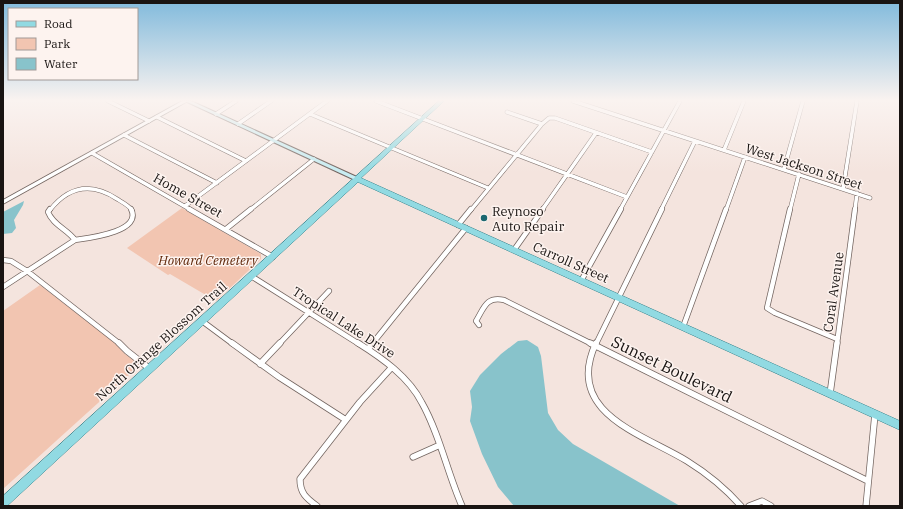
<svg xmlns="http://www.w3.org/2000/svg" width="903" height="509" font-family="'IBM Plex Serif',serif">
	<rect width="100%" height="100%" fill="#f4e4de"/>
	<path fill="#f2c5b1" d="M 182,208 L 261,254 L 261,259 L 216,301 L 170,274 L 168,275 L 127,248 Z
		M 40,285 L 113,341 L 125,354 L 140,365 L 3,489 L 3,311 Z"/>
	<path fill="#88c3cb" d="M 24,201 L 23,205 L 14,220 L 16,228 L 12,233 L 3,234 L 3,212 Z
		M 527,340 L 538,347 L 541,356 L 548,413 L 558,430 L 573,444 L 680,506 L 514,506 L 498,487 L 482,454 L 470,421 L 472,407 L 470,391 L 480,375 L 501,354 L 518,341 Z"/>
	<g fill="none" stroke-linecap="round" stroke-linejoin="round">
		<g stroke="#736560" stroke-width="4.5">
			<path id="minor-far2" d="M 108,101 L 149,121
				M 376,101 L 627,197
				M 573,101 L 870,198
				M 507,112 L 542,124
				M 216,114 L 236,101
				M 310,114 L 488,188
				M 157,117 L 246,161
				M 238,124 L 271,101
				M 124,135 L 217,183
				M 724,150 L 744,101
				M 92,153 L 191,210
				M 784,169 L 803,101
				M 843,189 L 857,101
				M 185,206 L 327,101
				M 50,210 C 69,186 91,182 117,199 C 122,202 128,205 132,210
				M 250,210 L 314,159
				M 471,210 L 542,124 L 549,118 L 555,118 L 652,152
				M 542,210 L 596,133
				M 620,210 L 680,101
				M 661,210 L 695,141
				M 726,210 L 745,157
				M 790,210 L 799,174
				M 855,210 L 857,193"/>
		</g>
		<g stroke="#736560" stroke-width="6">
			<path id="minor-far1" d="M 50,209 L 48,212 C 53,225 67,229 75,240
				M 189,209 L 273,257
				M 790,209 L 767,308 L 775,313 L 837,339
				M 458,225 L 471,209
				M 226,229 L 251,209
				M 75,240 C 88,238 143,232 131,209
				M 514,250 L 543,209
				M 3,260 L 11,261 L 27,271 L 120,344
				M 251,276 L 359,344
				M 581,281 L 621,209
				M 3,287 L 75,240
				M 202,321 L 233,344
				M 479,325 L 476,321 C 484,308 486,296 504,300 L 592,344
				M 683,327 L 726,209
				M 279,344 L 329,291
				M 372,344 L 466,228
				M 596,344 L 662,209
				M 837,344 L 855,209"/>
		</g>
		<g stroke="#736560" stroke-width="7">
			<path id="minor" d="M 119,343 L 127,351 L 150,369
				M 232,343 L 279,377 L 346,420
				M 358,343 C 382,358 409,377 422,403 C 440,435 447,472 462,506
				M 590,343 L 868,481
				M 596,343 C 563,413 643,434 687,461 C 708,474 725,488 741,506
				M 368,349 L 373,343
				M 260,364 L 280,343
				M 830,394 L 837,343
				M 413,457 L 440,445
				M 317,506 C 306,498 300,493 300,479 L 360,402 L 392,367
				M 749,506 L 762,501 L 771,506
				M 866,506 L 875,414"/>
		</g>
		<g stroke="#736560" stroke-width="1.5">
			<path id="tertiary" d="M 182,101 L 188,101 L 3,204 L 3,200 Z"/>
		</g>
		<g stroke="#736560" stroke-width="2">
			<path id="secondary" d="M 185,101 L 191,101 L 359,178 L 360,179 L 359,180 L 355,180 Z"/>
		</g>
		<g stroke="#37848d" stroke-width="1">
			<path id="primary" d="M 439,101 L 444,101 L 361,178 L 900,421 L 900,430 L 358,182 L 7,506 L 3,506 L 3,496 Z"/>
		</g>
		<use href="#minor-far2" stroke="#fff" stroke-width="3.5"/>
		<use href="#minor-far1" stroke="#fff" stroke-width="4.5"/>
		<use href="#minor" stroke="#fff" stroke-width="5.5"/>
		<use href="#tertiary" fill="#fff" fill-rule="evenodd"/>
		<use href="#secondary" fill="#c8ecf1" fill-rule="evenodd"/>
		<use href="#primary" fill="#91dae2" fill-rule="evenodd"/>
	</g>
	<linearGradient id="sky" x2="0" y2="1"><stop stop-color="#81badc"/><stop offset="0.58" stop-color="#faf3f0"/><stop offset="1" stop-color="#faf3f0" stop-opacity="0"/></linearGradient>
	<rect width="903" height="173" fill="url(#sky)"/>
	<circle fill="#1b6770" stroke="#fdf3ef" stroke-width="1.5" cx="484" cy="218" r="4"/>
	<g text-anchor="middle" stroke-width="3" stroke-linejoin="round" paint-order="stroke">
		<g font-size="13" fill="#191412" stroke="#fdf3ef">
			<text transform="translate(804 166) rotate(18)" y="5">West Jackson Street</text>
			<text transform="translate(188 195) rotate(29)" y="5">Home Street</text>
			<text transform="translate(571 262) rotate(24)" y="5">Carroll Street</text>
			<text transform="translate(833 292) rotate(-82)" y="5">Coral Avenue</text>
			<text transform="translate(344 322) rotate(33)" y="5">Tropical Lake Drive</text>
			<text transform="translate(161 341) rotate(-42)" y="5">North Orange Blossom Trail</text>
		</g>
		<g font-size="13" fill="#191412" stroke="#fdf3ef" text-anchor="start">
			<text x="492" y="216">Reynoso<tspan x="492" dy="15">Auto Repair</tspan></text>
		</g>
		<g font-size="13" font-style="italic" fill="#61280a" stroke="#fdf3ef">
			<text x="208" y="265">Howard Cemetery</text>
		</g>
		<g font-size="16" fill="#191412" stroke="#fdf3ef">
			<text transform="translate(672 369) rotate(26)" y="6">Sunset Boulevard</text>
		</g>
	</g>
	<rect width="903" height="509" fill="none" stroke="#191412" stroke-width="8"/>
	<rect x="8" y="8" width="130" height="72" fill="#fdf3ef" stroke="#a29a97"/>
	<rect x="16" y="21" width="20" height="6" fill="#91dae2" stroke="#a29a97"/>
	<text x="44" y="28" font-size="12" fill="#191412">Road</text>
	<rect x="16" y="38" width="20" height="12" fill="#f2c5b1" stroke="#a29a97"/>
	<text x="44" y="48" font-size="12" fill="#191412">Park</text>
	<rect x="16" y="58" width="20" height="12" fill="#88c3cb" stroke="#a29a97"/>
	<text x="44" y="68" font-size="12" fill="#191412">Water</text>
</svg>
